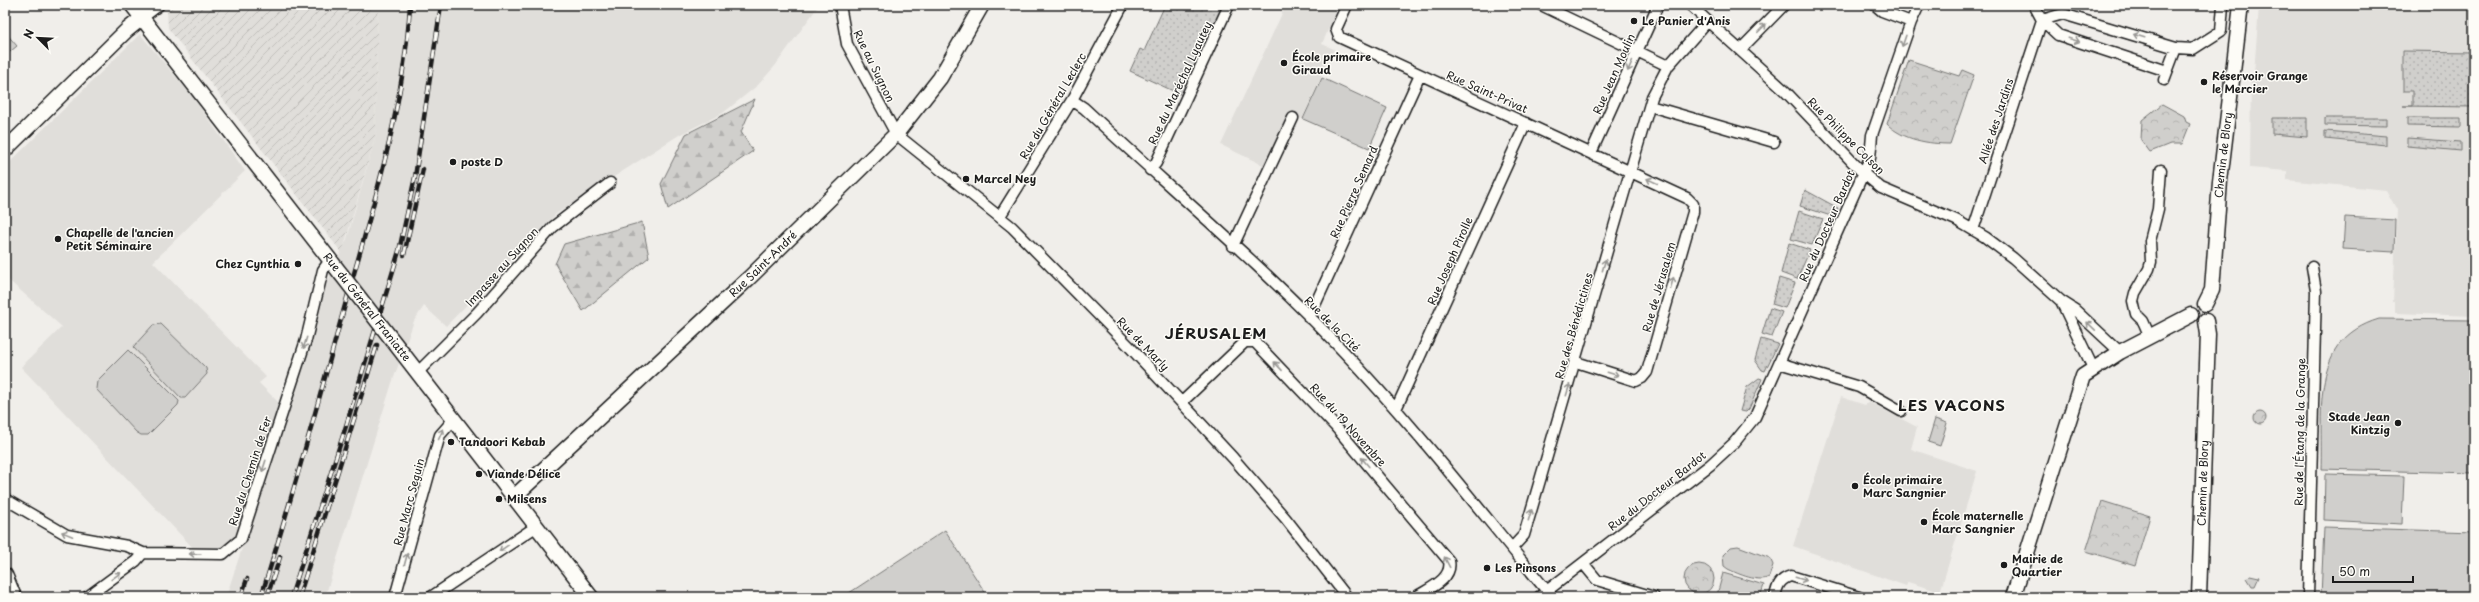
<svg xmlns="http://www.w3.org/2000/svg" width="2479" height="602" font-family="'Playpen Sans',sans-serif">
	<defs>
		<pattern id="industrial-furrows" width="10" height="10" patternUnits="userSpaceOnUse"><rect width="10" height="10" fill="#e0deda"/><path d="M-1 1l2-2M0 10L10 0M9 11l2-2" fill="none" stroke="#c0beba"/></pattern>
		<pattern id="grass-dots" width="8" height="8" patternUnits="userSpaceOnUse"><rect width="8" height="8" fill="#d0cfcc"/><path d="M2 2h.1M6 6h.1" fill="none" stroke="#b2b1af" stroke-width="1.8" stroke-linecap="round"/></pattern>
		<pattern id="forest-firs" width="22" height="20" patternUnits="userSpaceOnUse"><rect width="22" height="20" fill="#d0cfcc"/><path d="M5 1l3.5 6h-7zM16 11l3.5 6h-7z" fill="#b2b1af"/></pattern>
		<pattern id="park-crowns" width="20" height="18" patternUnits="userSpaceOnUse"><rect width="20" height="18" fill="#d0cfcc"/><path d="M2 6a3 3 0 1 1 6 0M12 15a3 3 0 1 1 6 0" fill="none" stroke="#b2b1af"/></pattern>
	</defs>
	<rect width="100%" height="100%" fill="#f0eeea"/>
	<filter id="ink" filterUnits="userSpaceOnUse"><feTurbulence type="fractalNoise" baseFrequency=".025" numOctaves="2"/><feDisplacementMap in="SourceGraphic" scale="8" xChannelSelector="R" yChannelSelector="G"/><feConvolveMatrix kernelMatrix="1 2 1 2 8 2 1 2 1" color-interpolation-filters="sRGB"/></filter>
	<g filter="url(#ink)">
		<path fill="#e0deda" d="M 378,5 L 819,5 L 775,66 L 758,85 L 723,113 L 679,135 L 556,214 L 446,326 L 424,306 L 414,321 L 392,383 L 325,597 L 226,597 L 306,353 L 326,285 L 347,239 L 375,138 Z
			M 1286,5 L 1339,5 L 1322,44 L 1334,49 L 1302,119 L 1289,113 L 1265,166 L 1221,145 Z
			M 2267,5 L 2474,5 L 2474,316 L 2395,313 L 2395,302 L 2393,302 L 2397,210 L 2386,190 L 2287,180 L 2287,171 L 2250,168 L 2251,73 L 2254,73 L 2259,7 L 2266,8 Z
			M 140,34 L 192,96 L 245,171 L 153,262 L 266,377 L 259,383 L 282,406 L 239,538 L 222,551 L 196,551 L 21,367 L 62,327 L 5,277 L 5,167 Z
			M 1841,397 L 1865,405 L 1869,402 L 1917,427 L 1911,449 L 1977,471 L 1940,592 L 1908,582 L 1906,586 L 1793,546 Z"/>
		<path fill="url(#industrial-furrows)" d="M 173,5 L 378,5 L 375,138 L 342,253 L 168,28 L 167,10 Z"/>
		<path fill="url(#grass-dots)" stroke="#767674" d="M 1165,5 L 1223,5 L 1182,95 L 1130,71 L 1140,49 L 1144,51 Z
			M 2403,51 L 2474,52 L 2474,107 L 2403,106 L 2413,106 L 2413,91 L 2403,91 Z
			M 2272,118 L 2307,118 L 2307,137 L 2272,134 Z
			M 2325,118 L 2386,118 L 2386,126 L 2325,125 Z
			M 2407,118 L 2461,118 L 2461,127 L 2407,126 Z
			M 2325,131 L 2386,136 L 2386,145 L 2325,139 Z
			M 2407,138 L 2461,142 L 2461,151 L 2407,146 Z
			M 1805,190 L 1838,208 L 1834,217 L 1800,206 Z
			M 1799,211 L 1823,219 L 1812,245 L 1791,239 Z
			M 1789,243 L 1810,250 L 1797,279 L 1781,273 Z
			M 1779,278 L 1795,283 L 1785,308 L 1772,304 Z
			M 1770,308 L 1782,312 L 1772,337 L 1762,334 Z
			M 1761,339 L 1778,344 L 1765,371 L 1762,370 L 1755,360 Z
			M 1759,378 L 1762,379 L 1749,409 L 1746,412 L 1740,411 L 1747,387 Z"/>
		<path fill="url(#forest-firs)" stroke="#767674" d="M 755,99 L 741,132 L 753,151 L 668,209 L 661,184 L 686,134 Z
			M 642,222 L 649,257 L 583,311 L 555,264 L 564,244 Z"/>
		<path fill="url(#park-crowns)" stroke="#767674" d="M 1909,60 L 1959,76 L 1962,70 L 1974,75 L 1950,144 C 1929,144 1903,140 1887,124 Z
			M 2162,104 L 2184,116 L 2186,122 L 2190,124 L 2182,144 L 2170,144 L 2150,152 L 2141,140 L 2142,120 Z
			M2254 418a6 6 0 1 1 12 0a6 6 0 1 1-12 0Z
			M 1935,419 L 1947,423 L 1940,446 L 1928,442 Z
			M 2102,501 L 2150,516 L 2135,566 L 2086,551 Z
			M1684 579a15 15 0 1 1 30 0a15 15 0 1 1-30 0Z
			M 2250,575 L 2259,577 L 2255,586 L 2252,586 L 2247,578 Z"/>
		<path fill="#d0cfcc" stroke="#767674" d="M 5,32 L 17,46 L 5,56 Z
			M 1322,78 L 1387,108 L 1369,148 L 1303,119 Z
			M 2345,217 L 2395,220 L 2394,252 L 2343,249 Z
			M 2379,319 L 2474,320 L 2474,473 L 2321,469 C 2323,409 2309,340 2379,319 Z
			M 161,324 L 206,368 L 207,374 L 185,398 L 181,398 L 133,347 L 153,325 Z
			M 128,350 L 179,401 L 178,405 L 148,435 L 141,435 L 136,432 L 96,389 L 97,381 Z
			M 2325,474 L 2404,476 L 2402,524 L 2324,520 Z
			M 2324,527 L 2474,532 L 2474,597 L 2321,597 Z
			M 945,530 L 988,597 L 843,597 Z
			M 1738,546 L 1770,558 L 1773,565 L 1769,577 C 1759,583 1738,574 1728,569 L 1724,566 L 1723,555 L 1731,547 Z
			M 1723,573 L 1764,585 L 1760,597 L 1717,595 Z"/>
		<g fill="none" stroke-linecap="round" stroke-linejoin="round">
			<g stroke="#1c1c1c" stroke-width="13">
				<path id="street" d="M 840,5 L 847,44 L 896,134 L 1012,227 L 1128,345 L 1233,458 L 1286,519 L 1347,597
					M 1347,5 L 1336,29 L 1339,37 L 1687,198 L 1693,204 L 1693,212 L 1647,372 L 1642,378 L 1636,381 L 1576,362
					M 1541,5 L 1668,66
					M 1690,5 L 1785,91 L 1863,173 L 1881,188 L 1956,220 L 1985,237 L 2013,258 L 2061,301 L 2075,310 L 2120,352
					M 1875,5 L 1882,11 L 1911,22
					M 2034,5 L 2042,20 L 2058,35 L 2167,71
					M 142,18 L 159,5
					M 2042,20 L 2063,14 L 2176,48 L 2193,49 L 2221,31 L 2223,5
					M 1740,50 L 1784,5
					M 2164,80 L 2176,48
					M 1072,100 L 1084,108 C 1171,189 1263,266 1344,352 C 1416,428 1480,511 1547,591
					M 1650,106 L 1774,142
					M 1591,153 L 1658,5
					M 1150,170 L 1156,163 L 1229,5
					M 1000,216 L 1072,100 L 1123,5
					M 1973,230 L 2042,20
					M 1233,246 L 1293,118
					M 2061,301 L 2093,368
					M 1309,318 L 1420,75
					M 2150,337 L 2143,321 L 2136,314 L 2133,301 L 2135,293 L 2149,269 L 2151,262 L 2150,241 L 2158,209 L 2161,170
					M 1779,363 L 1859,387 L 1901,411
					M 417,373 L 477,313 L 553,227 L 610,183
					M 1182,402 L 1245,342 L 1255,342 L 1335,426 L 1449,561 C 1453,579 1430,588 1416,597
					M 1396,409 L 1526,123
					M 5,499 L 67,535 L 127,546 L 143,553 L 223,554 L 241,539 L 306,340 L 323,270 L 330,260
					M 1512,548 L 1524,535 L 1652,97 L 1668,66 L 1707,22
					M 1583,563 L 1597,580 L 1654,597
					M 87,597 L 136,561 L 143,553
					M 395,597 L 440,435 L 454,419
					M 431,597 L 537,526
					M 1539,597 L 1710,465 L 1734,443 L 1755,417 L 1870,158 L 1872,135 L 1911,22 L 1919,5
					M 1775,597 C 1777,586 1780,579 1791,576 L 1859,597
					M 2308,597 L 2316,291 L 2312,267"/>
			</g>
			<g stroke="#1c1c1c" stroke-width="17">
				<g id="secondary">
					<path d="M 132,5 L 341,274"/>
					<path d="M 5,150 L 127,30 L 142,18"/>
					<path id="s1" d="M 2205,304 L 2212,290 L 2220,181 L 2241,5"/>
					<path d="M 404,355 L 591,597"/>
					<path id="s2" d="M 514,497 L 749,278 L 896,134 L 940,78 L 982,5"/>
					<path d="M 5,575 L 14,597"/>
					<path d="M 2013,597 L 2083,376 L 2120,352 L 2191,315"/>
					<path id="s3" d="M 2199,597 L 2208,334 L 2206,321"/>
				</g>
			</g>
			<use href="#street" stroke="#fdfcf7" stroke-width="10"/>
			<use href="#secondary" stroke="#fdfcf7" stroke-width="14"/>
			<g stroke="#1c1c1c" stroke-width="4.5">
				<path id="rail" d="M 404,255 L 423,169
					M 241,597 L 247,579
					M 261,597 C 292,500 318,402 345,305 C 373,206 404,108 410,5
					M 267,597 L 280,557
					M 291,597 L 346,426 L 399,251 L 415,177 L 441,5
					M 299,597 L 377,345"/>
			</g>
			<use href="#rail" stroke="#fdfcf7" stroke-width="3" stroke-dasharray="9" stroke-linecap="butt"/>
			<g stroke="#1c1c1c" stroke-width="17" stroke-linecap="butt">
				<path id="secondary-bridge" d="M 341,274 L 404,355"/>
			</g>
			<use href="#secondary-bridge" stroke="#fdfcf7" stroke-width="14"/>
		</g>
		<defs><path id="oneway-shaft" d="M-6 0H5M1.5-3L5.5 0L1.5 3" fill="none" stroke-width="1.6" stroke-linecap="round" stroke-linejoin="round"/></defs>
		<g stroke="#989794">
			<use href="#oneway-shaft" transform="translate(1762 28) rotate(-46)"/>
			<use href="#oneway-shaft" transform="translate(2139 36) rotate(-163)"/>
			<use href="#oneway-shaft" transform="translate(2074 40) rotate(18)"/>
			<use href="#oneway-shaft" transform="translate(1904 41) rotate(109)"/>
			<use href="#oneway-shaft" transform="translate(1630 66) rotate(114)"/>
			<use href="#oneway-shaft" transform="translate(1652 181) rotate(-155)"/>
			<use href="#oneway-shaft" transform="translate(1604 265) rotate(-74)"/>
			<use href="#oneway-shaft" transform="translate(1672 283) rotate(-74)"/>
			<use href="#oneway-shaft" transform="translate(2091 326) rotate(-136)"/>
			<use href="#oneway-shaft" transform="translate(305 343) rotate(107)"/>
			<use href="#oneway-shaft" transform="translate(1278 366) rotate(-133)"/>
			<use href="#oneway-shaft" transform="translate(1613 374) rotate(17)"/>
			<use href="#oneway-shaft" transform="translate(1568 390) rotate(-73)"/>
			<use href="#oneway-shaft" transform="translate(441 434) rotate(-66)"/>
			<use href="#oneway-shaft" transform="translate(1365 462) rotate(-130)"/>
			<use href="#oneway-shaft" transform="translate(264 466) rotate(108)"/>
			<use href="#oneway-shaft" transform="translate(1530 515) rotate(-73)"/>
			<use href="#oneway-shaft" transform="translate(67 534) rotate(-158)"/>
			<use href="#oneway-shaft" transform="translate(504 548) rotate(145)"/>
			<use href="#oneway-shaft" transform="translate(195 554) rotate(-179)"/>
			<use href="#oneway-shaft" transform="translate(406 559) rotate(-75)"/>
			<use href="#oneway-shaft" transform="translate(1447 562) rotate(-117)"/>
			<use href="#oneway-shaft" transform="translate(116 576) rotate(-36)"/>
			<use href="#oneway-shaft" transform="translate(1801 579) rotate(17)"/>
		</g>
	</g>
	<g fill="#1c1c1c" stroke="#fdfcf7" stroke-width="1.5">
		<circle cx="1634" cy="21" r="4"/>
		<circle cx="1284" cy="63" r="4"/>
		<circle cx="2204" cy="82" r="4"/>
		<circle cx="453" cy="162" r="4"/>
		<circle cx="966" cy="179" r="4"/>
		<circle cx="58" cy="239" r="4"/>
		<circle cx="298" cy="264" r="4"/>
		<circle cx="2398" cy="423" r="4"/>
		<circle cx="451" cy="442" r="4"/>
		<circle cx="479" cy="474" r="4"/>
		<circle cx="1855" cy="486" r="4"/>
		<circle cx="499" cy="499" r="4"/>
		<circle cx="1924" cy="522" r="4"/>
		<circle cx="2004" cy="565" r="4"/>
		<circle cx="1487" cy="568" r="4"/>
	</g>
	<g text-anchor="middle" stroke-width="3" stroke-linejoin="round" paint-order="stroke">
		<g font-size="11" font-weight="bold" fill="#1c1c1c" stroke="#fdfcf7" text-anchor="start">
			<text x="1642" y="25">Le Panier d'Anis</text>
			<text x="1292" y="61">École primaire<tspan x="1292" dy="13">Giraud</tspan></text>
			<text x="2212" y="80">Réservoir Grange<tspan x="2212" dy="13">le Mercier</tspan></text>
			<text x="461" y="166">poste D</text>
			<text x="974" y="183">Marcel Ney</text>
			<text x="66" y="237">Chapelle de l'ancien<tspan x="66" dy="13">Petit Séminaire</tspan></text>
			<text x="290" y="268" text-anchor="end">Chez Cynthia</text>
			<text x="2390" y="421" text-anchor="end">Stade Jean<tspan x="2390" dy="13">Kintzig</tspan></text>
			<text x="459" y="446">Tandoori Kebab</text>
			<text x="487" y="478">Viande Délice</text>
			<text x="1863" y="484">École primaire<tspan x="1863" dy="13">Marc Sangnier</tspan></text>
			<text x="507" y="503">Milsens</text>
			<text x="1932" y="520">École maternelle<tspan x="1932" dy="13">Marc Sangnier</tspan></text>
			<text x="2012" y="563">Mairie de<tspan x="2012" dy="13">Quartier</tspan></text>
			<text x="1495" y="572">Les Pinsons</text>
		</g>
		<g font-size="11" fill="#1c1c1c" stroke="#fdfcf7">
			<text transform="translate(874 66) rotate(64)" y="4">Rue au Sugnon</text>
			<text transform="translate(1614 74) rotate(-66)" y="4">Rue Jean Moulin</text>
			<text transform="translate(1180 83) rotate(-65)" y="4">Rue du Maréchal Lyautey</text>
			<text transform="translate(1487 92) rotate(24)" y="4">Rue Saint-Privat</text>
			<text transform="translate(1053 106) rotate(-60)" y="4">Rue du Général Leclerc</text>
			<text transform="translate(1996 121) rotate(-72)" y="4">Allée des Jardins</text>
			<text transform="translate(1846 136) rotate(45)" y="4">Rue Philippe Colson</text>
			<text dy="4" stroke="none"><textPath href="#s1" startOffset="151">Chemin de Blory</textPath></text>
			<text transform="translate(1354 192) rotate(-66)" y="4">Rue Pierre Semard</text>
			<text transform="translate(1827 226) rotate(-66)" y="4">Rue du Docteur Bardot</text>
			<text transform="translate(1450 261) rotate(-66)" y="4">Rue Joseph Pirolle</text>
			<text dy="4" stroke="none"><textPath href="#s2" startOffset="341">Rue Saint-André</textPath></text>
			<text transform="translate(502 267) rotate(-48)" y="4">Impasse au Sugnon</text>
			<text transform="translate(1659 287) rotate(-74)" y="4">Rue de Jérusalem</text>
			<text transform="translate(367 307) rotate(52)" y="4">Rue du Général Franiatte</text>
			<text transform="translate(1332 324) rotate(45)" y="4">Rue de la Cité</text>
			<text transform="translate(1574 326) rotate(-74)" y="4">Rue des Bénédictines</text>
			<text transform="translate(1143 344) rotate(46)" y="4">Rue de Marly</text>
			<text transform="translate(1348 425) rotate(48)" y="4">Rue du 19 Novembre</text>
			<text transform="translate(2300 432) rotate(-89)" y="4">Rue de l'Étang de la Grange</text>
			<text transform="translate(250 471) rotate(-72)" y="4">Rue du Chemin de Fer</text>
			<text dy="4" stroke="none"><textPath href="#s3" startOffset="114">Chemin de Blory</textPath></text>
			<text transform="translate(1657 491) rotate(-38)" y="4">Rue du Docteur Bardot</text>
			<text transform="translate(409 502) rotate(-75)" y="4">Rue Marc Seguin</text>
		</g>
		<g font-size="15" font-weight="bold" letter-spacing="1" fill="#1c1c1c" stroke="#fdfcf7">
			<text x="1216" y="339">JÉRUSALEM</text>
			<text x="1952" y="411">LES VACONS</text>
		</g>
	</g>
	<rect width="2479" height="602" fill="none" stroke="#fdfcf7" stroke-width="20"/>
	<rect x="10" y="10" width="2459" height="582" fill="none" stroke="#1c1c1c" stroke-width="1.5" filter="url(#ink)"/>
	<g transform="translate(38 38) rotate(294)" stroke="#fdfcf7" stroke-width="3" paint-order="stroke">
	<path d="M0-3L7 15L0 10L-7 15Z" fill="#1c1c1c"/>
	<text y="-6" font-size="11" font-weight="bold" text-anchor="middle" fill="#1c1c1c">N</text>
	</g>
	<path d="M2333 576v6h80v-6" fill="none" stroke="#1c1c1c" stroke-width="2"/>
	<text x="2339" y="576" font-size="12" fill="#1c1c1c" stroke="#fdfcf7" stroke-width="3" paint-order="stroke">50 m</text>
</svg>
